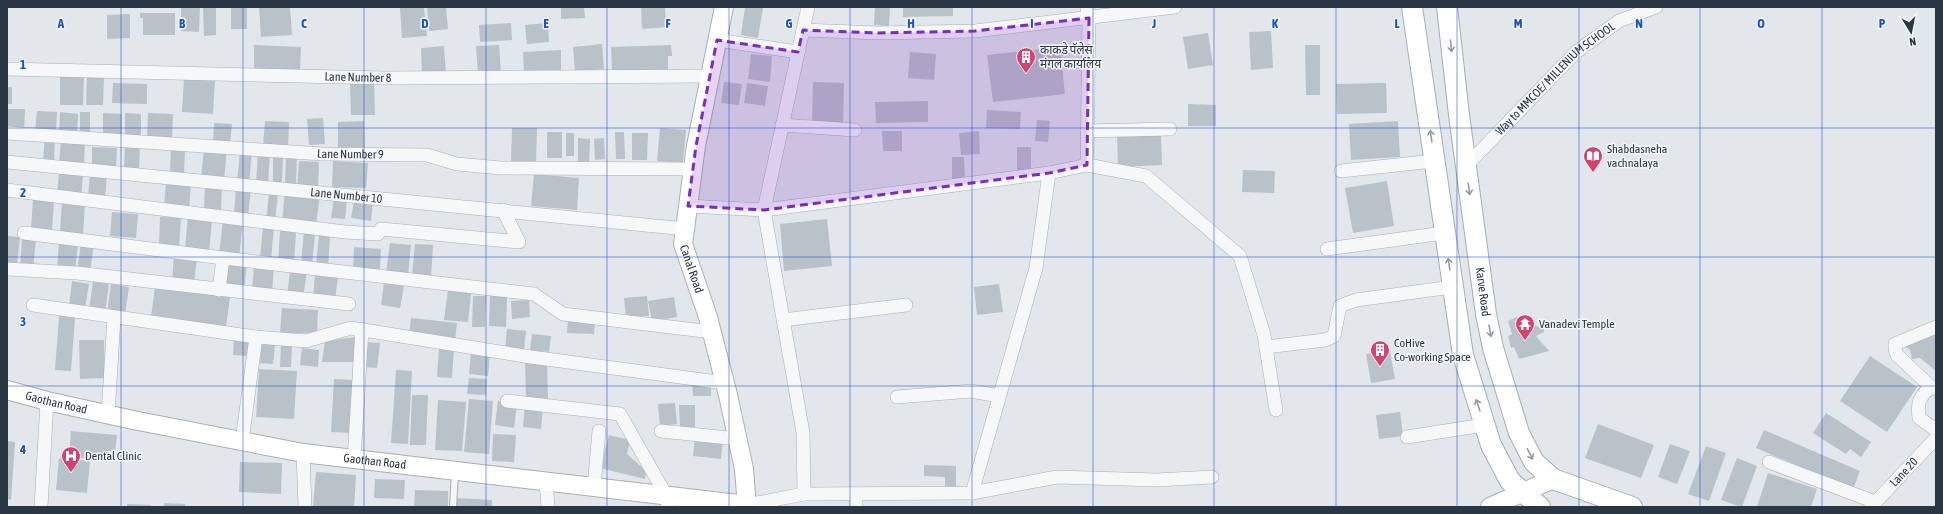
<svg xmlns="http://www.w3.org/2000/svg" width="1943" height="514" font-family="'Asap Condensed','Noto Sans Devanagari',sans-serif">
	<rect width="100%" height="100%" fill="#e2e7eb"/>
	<path fill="#b9c1c9" d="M 181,7 L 200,7 L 199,32 L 181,31 Z
		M 203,7 L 216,7 L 216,35 L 204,36 Z
		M 231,7 L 247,7 L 247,29 L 231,29 Z
		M 259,7 L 290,7 L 292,35 L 261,37 Z
		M 424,7 L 427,36 L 402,38 L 400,8 Z
		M 427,7 L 446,7 L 448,29 L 429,31 Z
		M 561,7 L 584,7 L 585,18 L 561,19 Z
		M 641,7 L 665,7 L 666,27 L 642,29 Z
		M 745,7 L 763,7 L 758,38 L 741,35 Z
		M 875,7 L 890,7 L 889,26 L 874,25 Z
		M 903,7 L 953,7 L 953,16 L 903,17 Z
		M 140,13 L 175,13 L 175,35 L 143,35 L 143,18 L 140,18 Z
		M 130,14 L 130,38 L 107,39 L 107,15 Z
		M 511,23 L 512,40 L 480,42 L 479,25 Z
		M 548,23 L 549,42 L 527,44 L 525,25 Z
		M 1271,31 L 1273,68 L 1251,70 L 1249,32 Z
		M 1208,33 L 1213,65 L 1188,69 L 1183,37 Z
		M 602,44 L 604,69 L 575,71 L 573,47 Z
		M 254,45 L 301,47 L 300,73 L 254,72 Z
		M 499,45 L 501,72 L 478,74 L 476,46 Z
		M 671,45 L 672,56 L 668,56 L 668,70 L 612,72 L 611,47 Z
		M 1305,45 L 1320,45 L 1320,95 L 1306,95 Z
		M 444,46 L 446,73 L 422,74 L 421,48 Z
		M 1060,47 L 1065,94 L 993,102 L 987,55 Z
		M 561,50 L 561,73 L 524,74 L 523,52 Z
		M 910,52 L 936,54 L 934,80 L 908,78 Z
		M 751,54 L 772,56 L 770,82 L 748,79 Z
		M 60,75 L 84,75 L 83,105 L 60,105 Z
		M 87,76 L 104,77 L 103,105 L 86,105 Z
		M 184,78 L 215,79 L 213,114 L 182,112 Z
		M 724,82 L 742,84 L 739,105 L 721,103 Z
		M 813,82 L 844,83 L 843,125 L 812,124 Z
		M 113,83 L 147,84 L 147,104 L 112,103 Z
		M 374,83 L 375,115 L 351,115 L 350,84 Z
		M 747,83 L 768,86 L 765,106 L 744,103 Z
		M 1386,83 L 1387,113 L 1337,114 L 1336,84 Z
		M 7,87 L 12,87 L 12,104 L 7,104 Z
		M 928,101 L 928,122 L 876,123 L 875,102 Z
		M 1188,104 L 1216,105 L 1216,126 L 1188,126 Z
		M 7,109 L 25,109 L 24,132 L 7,131 Z
		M 987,110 L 1021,112 L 1020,129 L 986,128 Z
		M 37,111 L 57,112 L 56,133 L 35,132 Z
		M 60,112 L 78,114 L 77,136 L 59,134 Z
		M 80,112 L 90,112 L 90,133 L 80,133 Z
		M 103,113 L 122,114 L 122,136 L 103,136 Z
		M 125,113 L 141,114 L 141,137 L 125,137 Z
		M 148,113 L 173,114 L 172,138 L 147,137 Z
		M 323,118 L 325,144 L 309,145 L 307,119 Z
		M 1037,120 L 1050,121 L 1048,142 L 1035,141 Z
		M 265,121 L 289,122 L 288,148 L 263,147 Z
		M 364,121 L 365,148 L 338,149 L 338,122 Z
		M 1398,121 L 1400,157 L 1351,160 L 1349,124 Z
		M 214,123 L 232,124 L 230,143 L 213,142 Z
		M 512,128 L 537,128 L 536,164 L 511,163 Z
		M 660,128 L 686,130 L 683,163 L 657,161 Z
		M 882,131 L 902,131 L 902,151 L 883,151 Z
		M 979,131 L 980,154 L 961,155 L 959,133 Z
		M 547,132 L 562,132 L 562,158 L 547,158 Z
		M 615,132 L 624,132 L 625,159 L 616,159 Z
		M 566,133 L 574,133 L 574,156 L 566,156 Z
		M 632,133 L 648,133 L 647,160 L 632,160 Z
		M 1161,135 L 1162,165 L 1118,167 L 1117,137 Z
		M 45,137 L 55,138 L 54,161 L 43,160 Z
		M 578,138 L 590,139 L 589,162 L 578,162 Z
		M 604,138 L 605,159 L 595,160 L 594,139 Z
		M 61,140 L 85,141 L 84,165 L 59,163 Z
		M 125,143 L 140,143 L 139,172 L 124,171 Z
		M 92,147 L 117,148 L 116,167 L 92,166 Z
		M 171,147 L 185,148 L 184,175 L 170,174 Z
		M 204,147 L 227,149 L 224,180 L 201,179 Z
		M 1017,147 L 1031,147 L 1031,171 L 1017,171 Z
		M 258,151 L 270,152 L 268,185 L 256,184 Z
		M 240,152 L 252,153 L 249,183 L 237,182 Z
		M 273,152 L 283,152 L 282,183 L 273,183 Z
		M 286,154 L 297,155 L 296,185 L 285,185 Z
		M 952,157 L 964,157 L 965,179 L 952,179 Z
		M 299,161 L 319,162 L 318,190 L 297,189 Z
		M 333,161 L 368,163 L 366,188 L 332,187 Z
		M 1243,170 L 1275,171 L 1274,193 L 1242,192 Z
		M 59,172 L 83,175 L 81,197 L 57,195 Z
		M 90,172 L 107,173 L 105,199 L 88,198 Z
		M 534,174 L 579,178 L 577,210 L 531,206 Z
		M 1387,181 L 1394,226 L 1353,233 L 1345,188 Z
		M 166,182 L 191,184 L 189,209 L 164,207 Z
		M 205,185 L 222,186 L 221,210 L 204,209 Z
		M 236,188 L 251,189 L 248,216 L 234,214 Z
		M 285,191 L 320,194 L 316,226 L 282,222 Z
		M 269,193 L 278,193 L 275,222 L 266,221 Z
		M 334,198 L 347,199 L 345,219 L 331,218 Z
		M 33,199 L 54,201 L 52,231 L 31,229 Z
		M 354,201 L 373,203 L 371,221 L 351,218 Z
		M 62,202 L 85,204 L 83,234 L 60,232 Z
		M 112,212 L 138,214 L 136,238 L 110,236 Z
		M 188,216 L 212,219 L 209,252 L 185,249 Z
		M 160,217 L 181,218 L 179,248 L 159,246 Z
		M 223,219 L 243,221 L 239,258 L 219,256 Z
		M 827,219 L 832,266 L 784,271 L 780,224 Z
		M 263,226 L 274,226 L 271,260 L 260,259 Z
		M 280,230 L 296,231 L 294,265 L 278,264 Z
		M 304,232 L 315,233 L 312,265 L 301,264 Z
		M 319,235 L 330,236 L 328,267 L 316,266 Z
		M 7,236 L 20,237 L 17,266 L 7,265 Z
		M 22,238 L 36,239 L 33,268 L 20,268 Z
		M 59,243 L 78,244 L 75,270 L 57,268 Z
		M 390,243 L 411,245 L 408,276 L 386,274 Z
		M 81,244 L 94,245 L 90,271 L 77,270 Z
		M 415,244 L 433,245 L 431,278 L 412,276 Z
		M 354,247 L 381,249 L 380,270 L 353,269 Z
		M 174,254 L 197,257 L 194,284 L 172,280 Z
		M 226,261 L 247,264 L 244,291 L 223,288 Z
		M 254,266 L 274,267 L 272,293 L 252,290 Z
		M 290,271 L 307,272 L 303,297 L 287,295 Z
		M 315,274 L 338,277 L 335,300 L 313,298 Z
		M 72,281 L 89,284 L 85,309 L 69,306 Z
		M 93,282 L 109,284 L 105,313 L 89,310 Z
		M 384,283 L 404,286 L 400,308 L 381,305 Z
		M 111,284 L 129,287 L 125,315 L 107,313 Z
		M 999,284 L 1003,312 L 977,315 L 974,287 Z
		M 155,287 L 230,297 L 226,327 L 151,317 Z
		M 448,290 L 471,293 L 468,322 L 444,320 Z
		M 490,295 L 507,296 L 506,327 L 489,326 Z
		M 473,296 L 486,296 L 485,327 L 472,327 Z
		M 647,296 L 649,316 L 626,317 L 624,298 Z
		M 674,297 L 677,317 L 652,321 L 648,301 Z
		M 529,300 L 530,317 L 512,319 L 511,301 Z
		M 282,308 L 318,310 L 317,333 L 280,333 Z
		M 59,316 L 75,317 L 71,371 L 55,370 Z
		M 1517,317 L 1519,323 L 1523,327 L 1534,325 L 1544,329 L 1544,332 L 1536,336 L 1549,351 L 1519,359 L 1514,347 L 1511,348 L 1508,336 L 1512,334 L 1508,321 Z
		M 411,318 L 457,323 L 455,340 L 409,335 Z
		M 568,320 L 595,321 L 594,334 L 567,333 Z
		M 507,329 L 526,331 L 524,350 L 505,348 Z
		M 1936,331 L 1936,371 L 1920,358 L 1912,359 L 1910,350 L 1904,345 Z
		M 532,334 L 551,336 L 549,352 L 530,350 Z
		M 356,337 L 356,362 L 322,362 L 325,341 Z
		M 234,338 L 249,339 L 248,356 L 233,355 Z
		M 79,340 L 104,340 L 105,378 L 80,379 Z
		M 364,342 L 380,343 L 377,368 L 362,367 Z
		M 262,344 L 275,345 L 273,364 L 260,363 Z
		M 281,344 L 292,345 L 291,367 L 280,367 Z
		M 302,348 L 319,350 L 318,367 L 300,365 Z
		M 439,348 L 454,349 L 452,378 L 437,377 Z
		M 1390,351 L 1395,379 L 1371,383 L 1366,354 Z
		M 471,353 L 490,354 L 488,376 L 469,374 Z
		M 1870,356 L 1917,387 L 1887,432 L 1840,401 Z
		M 525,360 L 547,360 L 548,400 L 526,400 Z
		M 259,369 L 297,371 L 294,419 L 256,417 Z
		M 396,370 L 412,371 L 408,444 L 391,443 Z
		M 469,378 L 487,379 L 486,395 L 467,394 Z
		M 334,379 L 353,380 L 351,433 L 331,432 Z
		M 692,381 L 711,381 L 711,396 L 693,396 Z
		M 412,395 L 428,395 L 426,445 L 410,445 Z
		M 469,399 L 493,401 L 489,454 L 464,452 Z
		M 438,400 L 466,402 L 462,451 L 435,450 Z
		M 498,401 L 517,403 L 514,428 L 495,425 Z
		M 675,403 L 677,424 L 660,426 L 658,404 Z
		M 525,405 L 543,407 L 541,429 L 523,427 Z
		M 679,405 L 695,405 L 695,427 L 680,427 Z
		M 1400,412 L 1403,436 L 1379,439 L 1376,415 Z
		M 1826,413 L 1871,442 L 1861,457 L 1850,449 L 1846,454 L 1813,433 Z
		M 1598,424 L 1654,445 L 1641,478 L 1585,458 Z
		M 1764,430 L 1860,471 L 1853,489 L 1756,448 Z
		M 71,431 L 117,435 L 115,452 L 106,451 L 106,460 L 69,457 Z
		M 493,434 L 516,435 L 514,462 L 492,461 Z
		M 609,435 L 630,440 L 627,454 L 646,471 L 645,479 L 600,468 Z
		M 695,437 L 723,439 L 721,459 L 693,456 Z
		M 7,441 L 15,442 L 11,500 L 7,499 Z
		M 1670,444 L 1690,451 L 1677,484 L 1658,477 Z
		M 1706,446 L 1726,453 L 1709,501 L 1688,494 Z
		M 59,458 L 90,461 L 87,493 L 56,490 Z
		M 1737,458 L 1757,466 L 1742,507 L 1721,500 Z
		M 240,462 L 282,463 L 281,494 L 239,492 Z
		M 924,465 L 956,466 L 956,488 L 945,488 L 945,477 L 924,476 Z
		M 316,472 L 356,475 L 354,507 L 313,506 Z
		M 1768,473 L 1817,489 L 1811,507 L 1757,507 Z
		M 375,479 L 405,480 L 404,499 L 374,498 Z
		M 415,490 L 448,491 L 448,507 L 414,507 Z
		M 456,498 L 492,500 L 492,507 L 456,507 Z
		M 164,503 L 185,504 L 185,507 L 164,507 Z
		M 127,504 L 151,505 L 151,507 L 127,507 Z"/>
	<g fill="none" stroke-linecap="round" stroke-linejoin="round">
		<g stroke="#a7afb6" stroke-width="8">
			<path id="lane" d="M 453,507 L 455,473"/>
		</g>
		<g stroke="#a7afb6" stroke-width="14">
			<g id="street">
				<path d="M 803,30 L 878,33 L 975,31 L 1175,7"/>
				<path d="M 717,40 L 798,52"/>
				<path id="s1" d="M 7,69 L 385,78 L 710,76"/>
				<path d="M 782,125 L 855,130"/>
				<path d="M 1087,131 L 1170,129"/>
				<path id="s2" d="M 7,133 L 323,154 L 427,155 L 457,164 L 501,168 L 693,169"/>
				<path id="s3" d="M 7,162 L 686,229"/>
				<path d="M 1087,165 L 1089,18 L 1087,7"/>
				<path id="s4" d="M 1466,166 L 1576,52 L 1619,21 L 1656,7"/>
				<path d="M 1341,171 L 1434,161"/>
				<path d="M 7,190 L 345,232 L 378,234 L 381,229 L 519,242 L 503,210"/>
				<path d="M 688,206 L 764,210 L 1049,173 L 1087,165 L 1146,176 L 1240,256 L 1264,335 L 1276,410"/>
				<path d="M 24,233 L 223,258"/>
				<path d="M 1327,249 L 1444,233"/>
				<path d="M 7,269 L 77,273 L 349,304"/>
				<path d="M 219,290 L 223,258 L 534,294 L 563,314 L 712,332"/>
				<path d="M 33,305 L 256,337 L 306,341 L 351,328 L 531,357 L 725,383"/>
				<path d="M 783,320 L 906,305"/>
				<path d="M 1936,327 L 1895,344 L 1895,349 L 1897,355 L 1931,387 L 1936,389"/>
				<path d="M 1266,347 L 1325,340 L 1334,336 L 1340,306 L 1356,300 L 1452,287"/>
				<path d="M 1931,387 C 1919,397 1917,402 1919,418 L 1936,430"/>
				<path d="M 897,397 L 971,391 L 999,396"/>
				<path d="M 507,401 L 620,414 L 667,497 L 668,507"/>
				<path d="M 108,415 L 114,317"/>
				<path d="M 661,431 L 738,439"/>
				<path d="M 1407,437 L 1484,425"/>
				<path d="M 242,441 L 256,337"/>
				<path d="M 303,453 L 305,507"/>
				<path d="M 354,459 L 362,329"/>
				<path d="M 1769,462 L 1875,502"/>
				<path d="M 546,481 L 548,507"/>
				<path d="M 594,487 L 599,431"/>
				<path d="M 972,493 L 1036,268 L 1049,173"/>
				<path d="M 804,494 L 803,433 L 764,210 L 808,7"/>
				<path d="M 856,494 L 856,507"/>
				<path d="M 747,505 L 804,494 L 972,493 L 1057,477 L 1156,480 L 1212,477"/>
				<path d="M 41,507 L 47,401"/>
				<path id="s5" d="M 1871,507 L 1936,438"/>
			</g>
		</g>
		<g stroke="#a7afb6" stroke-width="20">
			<g id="secondary">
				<path id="s6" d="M 724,7 L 696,146 L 683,244 L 708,317 L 728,395 L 744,469 L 747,507"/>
				<path id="s7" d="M 7,390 L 47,401 L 133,420 L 303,453 L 747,505"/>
				<path d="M 1490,507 L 1553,479"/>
			</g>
		</g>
		<g stroke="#a1aeb8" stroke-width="22">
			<g id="primary">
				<path d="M 1412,7 L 1463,355 L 1491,445 L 1510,481 L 1540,507"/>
				<path id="s8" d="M 1447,7 L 1459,115 L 1486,314 L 1493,348 L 1519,433 L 1534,462 L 1553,479 L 1632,507"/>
			</g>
		</g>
		<use href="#lane" stroke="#f5f7f9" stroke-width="6"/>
		<use href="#street" stroke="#f5f7f9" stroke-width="13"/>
		<use href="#secondary" stroke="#fff" stroke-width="18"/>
		<use href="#primary" stroke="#fff" stroke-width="20"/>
	</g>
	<defs><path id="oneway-shaft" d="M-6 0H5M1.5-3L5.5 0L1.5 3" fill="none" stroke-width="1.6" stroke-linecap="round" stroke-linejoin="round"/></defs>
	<g stroke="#949ba2">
		<use href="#oneway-shaft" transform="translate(1451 46) rotate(84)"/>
		<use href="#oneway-shaft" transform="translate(1431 136) rotate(-98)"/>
		<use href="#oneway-shaft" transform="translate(1469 189) rotate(82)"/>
		<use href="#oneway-shaft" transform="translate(1449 264) rotate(-98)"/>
		<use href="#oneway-shaft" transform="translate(1490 331) rotate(80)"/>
		<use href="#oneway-shaft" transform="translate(1478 405) rotate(-108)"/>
		<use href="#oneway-shaft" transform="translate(1530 454) rotate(63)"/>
	</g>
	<path fill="#7b2cbf" fill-opacity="0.2" stroke="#7b2cbf" stroke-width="3" stroke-dasharray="8 5" stroke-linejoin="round" d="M 1089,18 L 1087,165 L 1049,173 L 764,210 L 688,206 L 696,146 L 717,40 L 798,52 L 803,30 L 878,33 L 975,31 Z"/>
	<path fill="none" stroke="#1d4ed8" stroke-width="1" stroke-opacity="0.55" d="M 121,7 L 121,507M 243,7 L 243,507M 364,7 L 364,507M 486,7 L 486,507M 607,7 L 607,507M 729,7 L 729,507M 850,7 L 850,507M 972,7 L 972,507M 1093,7 L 1093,507M 1214,7 L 1214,507M 1336,7 L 1336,507M 1457,7 L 1457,507M 1579,7 L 1579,507M 1700,7 L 1700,507M 1822,7 L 1822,507M 7,128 L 1936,128M 7,257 L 1936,257M 7,386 L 1936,386"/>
	<defs>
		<g id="building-pin" transform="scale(1)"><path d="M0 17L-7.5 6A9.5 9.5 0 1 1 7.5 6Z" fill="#d6416f" stroke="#f2f6f8"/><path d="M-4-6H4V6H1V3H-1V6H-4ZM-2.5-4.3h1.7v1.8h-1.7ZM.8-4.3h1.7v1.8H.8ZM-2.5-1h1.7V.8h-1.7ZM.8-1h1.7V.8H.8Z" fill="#fff"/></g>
		<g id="library-pin" transform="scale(1)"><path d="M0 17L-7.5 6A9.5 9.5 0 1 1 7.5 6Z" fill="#d6416f" stroke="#f2f6f8"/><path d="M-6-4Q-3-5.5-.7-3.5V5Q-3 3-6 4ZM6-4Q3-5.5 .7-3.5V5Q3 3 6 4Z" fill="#fff"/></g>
		<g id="temple-pin" transform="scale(1)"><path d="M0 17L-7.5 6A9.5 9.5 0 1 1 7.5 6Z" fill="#d6416f" stroke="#f2f6f8"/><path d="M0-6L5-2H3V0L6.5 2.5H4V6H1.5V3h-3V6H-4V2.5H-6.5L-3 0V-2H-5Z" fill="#fff"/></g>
		<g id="hospital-pin" transform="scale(1)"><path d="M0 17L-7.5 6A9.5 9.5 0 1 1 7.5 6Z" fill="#d6416f" stroke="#f2f6f8"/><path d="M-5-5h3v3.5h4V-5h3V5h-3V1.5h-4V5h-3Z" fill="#fff"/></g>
	</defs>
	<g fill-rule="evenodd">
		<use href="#building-pin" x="1026" y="57"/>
		<use href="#library-pin" x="1593" y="156"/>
		<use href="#temple-pin" x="1525" y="324"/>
		<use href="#building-pin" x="1380" y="350"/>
		<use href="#hospital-pin" x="71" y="456"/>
	</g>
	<g text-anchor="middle" stroke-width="3" stroke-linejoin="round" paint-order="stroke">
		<g font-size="12" fill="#293744" stroke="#f2f6f8" text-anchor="start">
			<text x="1040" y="54">काकडे पॅलेस<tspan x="1040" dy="14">मंगल कार्यालय</tspan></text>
			<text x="1607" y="153">Shabdasneha<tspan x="1607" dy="14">vachnalaya</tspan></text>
			<text x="1539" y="328">Vanadevi Temple</text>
			<text x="1394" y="347">CoHive<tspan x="1394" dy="14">Co-working Space</tspan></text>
			<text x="85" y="460">Dental Clinic</text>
		</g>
		<g font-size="12" fill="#293744" stroke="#f2f6f8">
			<text dy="4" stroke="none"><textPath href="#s1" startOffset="351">Lane Number 8</textPath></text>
			<text dy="4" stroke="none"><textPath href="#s4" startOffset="125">Way to MMCOE/ MILLENIUM SCHOOL</textPath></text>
			<text dy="4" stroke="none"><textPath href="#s2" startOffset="344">Lane Number 9</textPath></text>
			<text dy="4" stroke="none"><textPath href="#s3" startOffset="341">Lane Number 10</textPath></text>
			<text dy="4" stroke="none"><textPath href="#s6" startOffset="267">Canal Road</textPath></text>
			<text dy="4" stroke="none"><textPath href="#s8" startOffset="287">Karve Road</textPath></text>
			<text dy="4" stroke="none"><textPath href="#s7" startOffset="51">Gaothan Road</textPath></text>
			<text dy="4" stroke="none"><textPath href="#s7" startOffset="375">Gaothan Road</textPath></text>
			<text dy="4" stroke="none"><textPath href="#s5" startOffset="48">Lane 20</textPath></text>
		</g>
	</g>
	<g font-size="13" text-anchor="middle" font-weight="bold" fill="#1d4ed8" stroke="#f2f6f8" stroke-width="3" stroke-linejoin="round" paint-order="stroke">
		<text x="61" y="28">A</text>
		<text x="182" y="28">B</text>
		<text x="304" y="28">C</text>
		<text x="425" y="28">D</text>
		<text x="546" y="28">E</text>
		<text x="668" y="28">F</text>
		<text x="789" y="28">G</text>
		<text x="911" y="28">H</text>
		<text x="1032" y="28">I</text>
		<text x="1154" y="28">J</text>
		<text x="1275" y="28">K</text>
		<text x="1397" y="28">L</text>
		<text x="1518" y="28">M</text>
		<text x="1639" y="28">N</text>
		<text x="1761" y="28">O</text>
		<text x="1882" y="28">P</text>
		<text x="23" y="69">1</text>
		<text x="23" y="197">2</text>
		<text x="23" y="326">3</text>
		<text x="23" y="454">4</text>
	</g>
	<rect width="1943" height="514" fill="none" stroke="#293744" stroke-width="16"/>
	<g transform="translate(1911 32) rotate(170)" stroke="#f2f6f8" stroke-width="3" paint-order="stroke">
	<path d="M0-3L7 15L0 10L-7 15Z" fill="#293744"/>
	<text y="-6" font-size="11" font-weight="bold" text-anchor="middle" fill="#293744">N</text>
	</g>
</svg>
